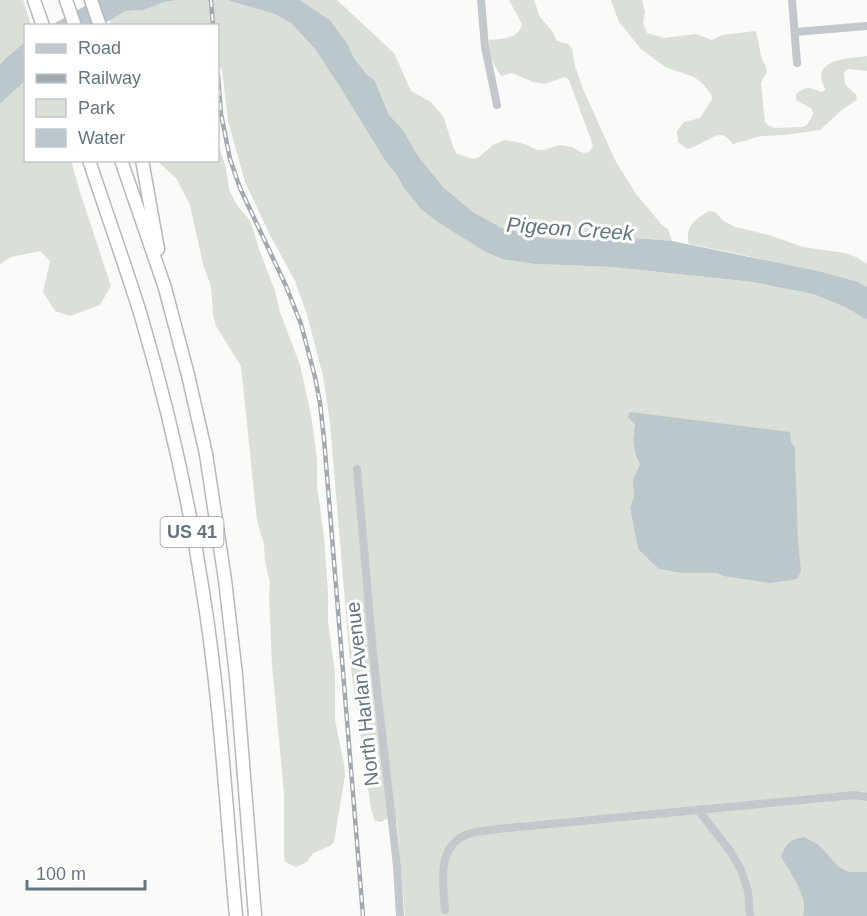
<svg xmlns="http://www.w3.org/2000/svg" width="867" height="916" font-family="Arial,sans-serif">
	<rect width="100%" height="100%" fill="#fafaf8"/>
	<path fill="#dadfd7" fill-rule="evenodd" d="M 0,0 L 23,0 L 31,25 L 26,26 L 25,42 L 7,57 L 0,64 Z
		M 178,0 L 227,0 L 275,14 L 292,24 L 315,49 L 340,87 L 386,162 L 397,175 L 403,187 L 420,208 L 436,221 L 536,264 L 613,267 L 752,282 L 813,294 L 845,307 L 867,320 L 867,872 L 849,872 L 839,867 L 819,845 L 781,857 C 790,873 809,898 803,916 L 405,916 L 397,822 L 386,819 L 381,822 L 375,821 L 371,809 L 350,662 L 330,423 L 323,376 L 307,315 L 295,281 L 270,235 L 245,182 L 228,121 L 222,69 L 218,67 L 218,26 L 111,25 L 109,20 L 126,11 L 144,10 L 164,2 ZM 635,424 L 795,448 L 798,550 L 723,576 L 717,573 L 683,573 L 638,549 L 630,508 L 634,496 L 634,480 L 640,464 L 633,435 Z
		M 300,0 L 337,0 L 394,53 L 411,91 L 431,102 L 443,116 L 454,149 L 457,154 L 474,159 L 479,157 L 493,145 L 504,140 L 522,143 L 538,150 L 544,150 L 560,145 L 572,147 L 583,153 L 589,152 L 593,147 L 590,137 L 569,80 L 565,77 L 544,84 L 533,82 L 512,73 L 501,76 C 492,62 489,56 489,40 C 502,38 518,40 522,24 L 509,0 L 534,0 L 540,17 L 552,31 L 557,41 L 568,44 L 572,49 L 575,66 L 583,89 L 615,160 L 636,194 L 663,226 L 668,229 L 672,241 L 649,239 L 565,240 L 542,238 L 502,228 L 473,212 L 443,187 L 418,156 L 403,130 L 389,115 L 374,79 L 368,76 L 354,58 L 347,43 L 330,20 Z
		M 611,0 L 642,0 L 645,12 L 643,23 L 647,33 L 664,38 L 696,34 L 712,40 L 722,35 L 755,31 C 759,39 759,47 761,56 C 762,60 766,65 767,70 C 767,76 762,77 761,84 L 765,122 L 769,126 L 775,128 L 803,127 L 808,124 L 813,114 L 812,109 L 796,100 L 796,94 C 807,86 808,87 821,92 L 826,90 C 824,86 821,81 821,76 C 822,58 853,58 867,56 L 867,71 L 849,69 L 844,72 L 845,84 L 856,95 L 857,100 L 842,110 L 820,130 L 785,135 L 761,136 L 733,144 C 730,141 728,138 725,136 C 716,131 698,148 687,149 L 678,142 L 677,131 L 684,122 L 700,118 L 712,99 L 711,94 L 703,84 L 694,77 L 665,67 L 641,49 L 619,22 Z
		M 25,81 L 26,160 L 71,161 L 80,192 L 111,286 L 100,305 L 70,316 L 55,311 L 43,292 L 50,261 L 40,251 L 11,257 L 0,264 L 0,104 Z
		M 218,143 L 226,168 L 229,190 L 237,205 L 251,222 L 259,249 L 275,291 L 280,312 L 300,365 L 311,415 L 317,459 L 317,486 L 324,536 L 328,592 L 328,621 L 335,673 L 335,720 L 344,764 L 345,775 L 334,842 L 330,846 L 313,853 L 307,862 L 296,867 L 285,862 L 284,857 L 284,793 L 272,665 L 269,595 L 270,583 L 265,561 L 264,544 L 257,521 L 241,366 L 216,326 L 213,315 L 211,286 L 203,264 L 190,205 L 176,178 L 157,161 L 218,160 Z
		M 709,211 L 715,212 L 724,221 L 735,227 L 769,235 L 803,247 L 845,253 L 856,257 L 867,264 L 867,287 L 858,282 L 739,254 L 689,244 C 684,227 695,219 709,211 Z"/>
	<path fill="#bbc7cb" d="M 95,0 L 178,0 L 164,2 L 144,10 L 126,11 L 101,25 L 50,26 Z
		M 219,0 L 300,0 L 330,20 L 347,43 L 354,58 L 368,76 L 374,79 L 389,115 L 403,130 L 418,156 L 443,187 L 473,212 L 502,228 L 542,238 L 565,240 L 649,239 L 672,241 L 822,272 L 858,282 L 867,287 L 867,320 L 845,307 L 813,294 L 752,282 L 613,267 L 536,264 L 503,259 L 486,252 L 436,221 L 420,208 L 403,187 L 397,175 L 386,162 L 340,87 L 315,49 L 292,24 L 275,14 L 227,0 Z
		M 25,42 L 25,81 L 0,104 L 0,64 L 7,57 Z
		M 630,412 L 790,432 L 791,442 L 795,448 L 798,541 L 801,571 L 797,579 L 770,583 L 723,576 L 717,573 L 683,573 L 659,569 L 638,549 L 630,508 L 634,496 L 633,480 L 640,464 C 633,451 632,439 635,424 L 628,417 Z
		M 804,837 L 819,845 L 839,867 L 849,872 L 867,872 L 867,916 L 803,916 C 809,898 790,873 781,857 C 786,843 790,840 804,837 Z"/>
	<g fill="none" stroke-linecap="round" stroke-linejoin="round">
		<g stroke="#b4b9bd" stroke-width="15">
			<path id="highway" d="M 34,0 L 43,26
				M 66,0 L 75,26
				M 91,0 L 100,26
				M 89,160 C 106,212 125,264 141,316 C 167,404 188,495 202,586 C 220,695 226,806 236,916
				M 121,160 L 165,288 L 188,375 L 206,454 L 225,580 L 236,675 L 255,916
				M 142,160 L 158,249"/>
		</g>
		<path stroke="#c3c8cc" stroke-width="8" d="M 481,0 L 485,47 L 497,105
			M 792,0 L 797,63
			M 795,32 L 867,26
			M 357,469 L 373,653 L 397,866 L 400,916
			M 699,811 L 730,851 L 741,870 L 748,891 L 750,916
			M 445,910 C 443,882 436,846 468,834 C 477,831 487,831 497,829 L 855,795 L 867,797"/>
		<use href="#highway" stroke="#fff" stroke-width="12"/>
		<g stroke="#a2aab0" stroke-width="4.5">
			<path id="rail" d="M 211,0 L 213,26
				M 218,75 L 221,114 L 230,159 L 240,188 L 286,286 L 301,324 L 315,377 L 320,403 L 324,439 L 363,916"/>
		</g>
		<use href="#rail" stroke="#fff" stroke-width="2" stroke-dasharray="7" stroke-linecap="butt"/>
	</g>
	<g text-anchor="middle" stroke-width="6" stroke-linejoin="round" paint-order="stroke">
		<rect fill="#fff" stroke="#939fa8" stroke-width="1.5" x="160.5" y="517" width="63" height="30" rx="4.5"/>
		<g font-size="18" font-weight="bold" fill="#657683">
			<text x="192" y="538">US 41</text>
		</g>
		<g font-size="20" fill="#657683" stroke="#fff">
			<text transform="translate(362 694) rotate(-96)" y="7">North Harlan Avenue</text>
		</g>
		<g font-size="21" font-style="italic" fill="#60757c" stroke="#fff">
			<text transform="translate(570 229) rotate(4)" y="7">Pigeon Creek</text>
		</g>
	</g>
	<rect x="24" y="24" width="195" height="138" fill="#ffffff" stroke="#c1c8cd" stroke-width="1.5"/>
	<rect x="36" y="44" width="30" height="9" fill="#c3c8cc" stroke="#c1c8cd" stroke-width="1.5"/>
	<text x="78" y="54" font-size="18" fill="#657683">Road</text>
	<rect x="36" y="74" width="30" height="9" fill="#a2aab0" stroke="#c1c8cd" stroke-width="1.5"/>
	<text x="78" y="84" font-size="18" fill="#657683">Railway</text>
	<rect x="36" y="99" width="30" height="18" fill="#dadfd7" stroke="#c1c8cd" stroke-width="1.5"/>
	<text x="78" y="114" font-size="18" fill="#657683">Park</text>
	<rect x="36" y="129" width="30" height="18" fill="#bbc7cb" stroke="#c1c8cd" stroke-width="1.5"/>
	<text x="78" y="144" font-size="18" fill="#657683">Water</text>
	<path d="M27 880v9h118v-9" fill="none" stroke="#657683" stroke-width="3"/>
	<text x="36" y="880" font-size="18" fill="#657683" stroke="#ffffff" stroke-width="4.5" paint-order="stroke">100 m</text>
</svg>
